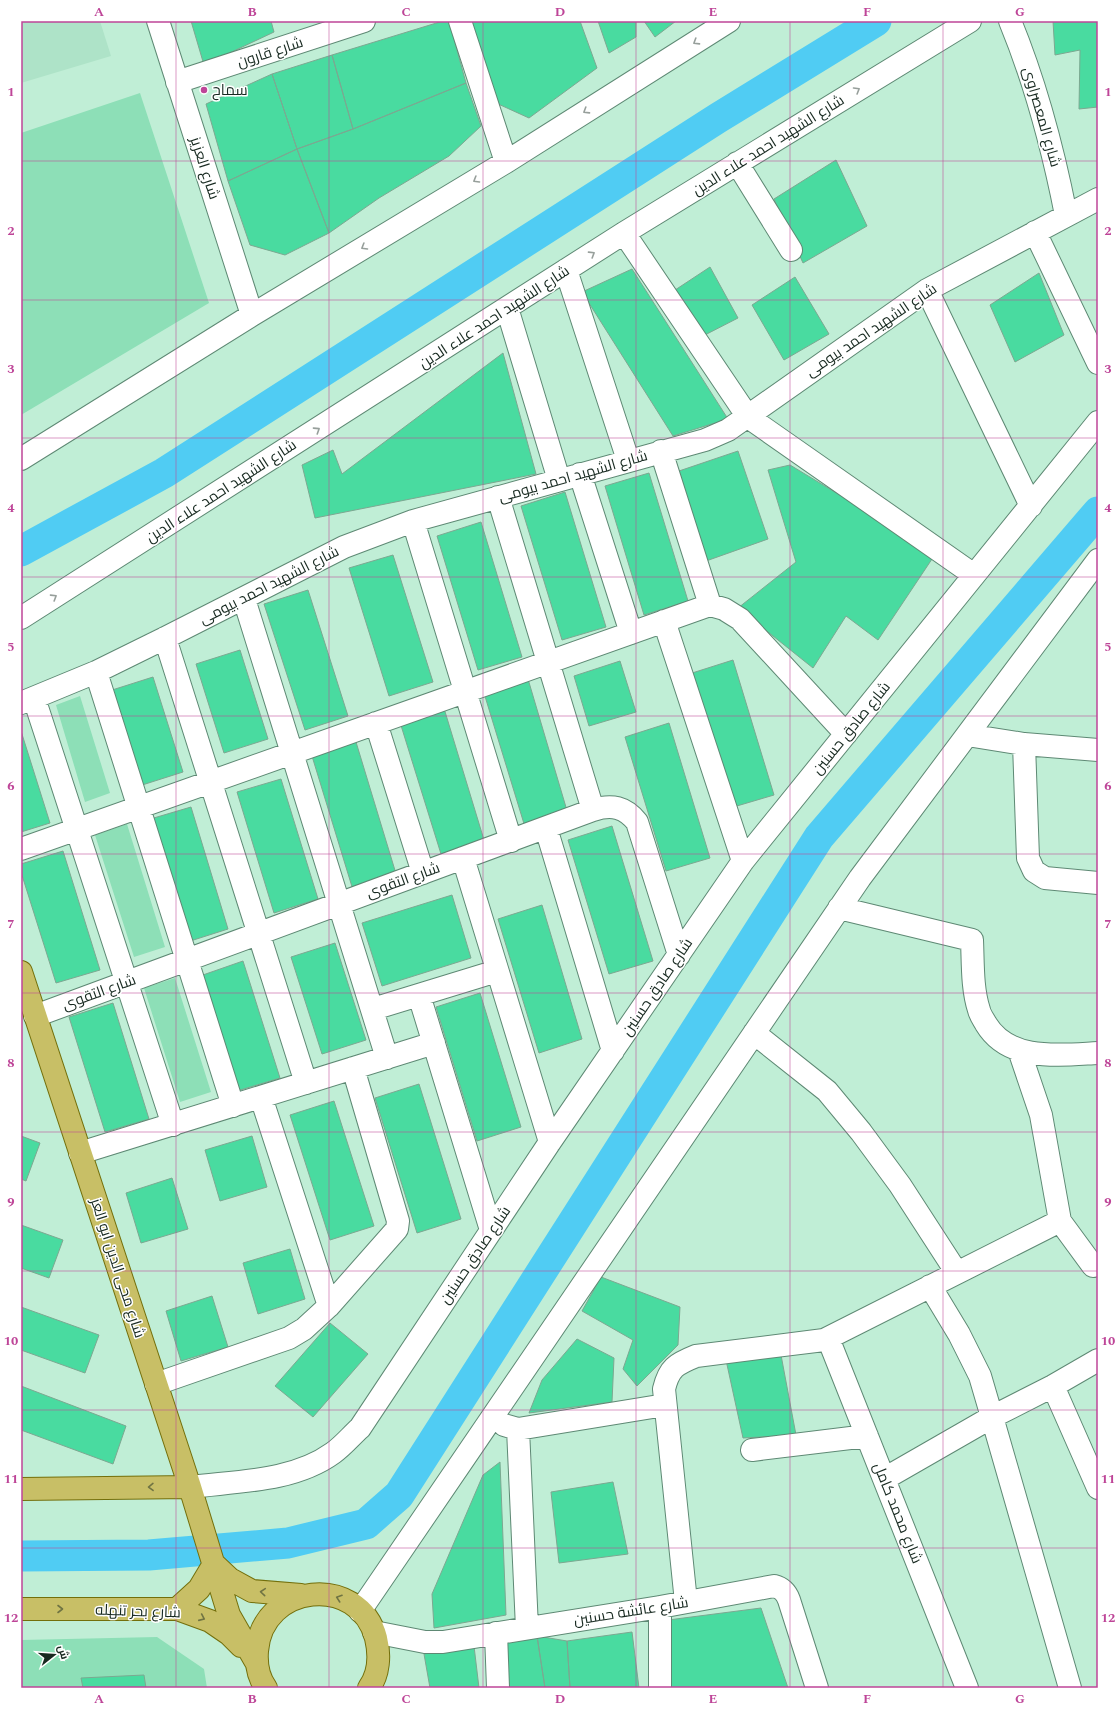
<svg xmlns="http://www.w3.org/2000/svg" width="1119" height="1709" font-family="Spectral,Cairo,serif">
	<rect width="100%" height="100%" fill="#c0eed6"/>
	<path fill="#aee3c8" d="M 21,21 L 100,21 L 111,56 L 21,83 Z"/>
	<path fill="#8ddfb7" d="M 140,93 L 209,303 L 21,415 L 21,133 Z
		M 80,696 L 110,793 L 85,802 L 56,705 Z
		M 127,824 L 165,947 L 134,957 L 95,835 Z
		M 175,978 L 211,1092 L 180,1102 L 144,988 Z
		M 157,1637 L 204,1669 L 207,1688 L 21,1688 L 21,1640 Z"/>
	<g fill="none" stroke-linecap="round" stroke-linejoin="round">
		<path stroke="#50ccf3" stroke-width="31" d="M 21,551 L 164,473 L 718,118 L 876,21
			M 21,1556 L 149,1555 L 288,1543 L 366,1524 L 399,1495 L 819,837 L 1098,512"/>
	</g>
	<path fill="#49dba0" stroke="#7ca891" d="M 191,21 L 271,21 L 274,32 L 204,65 Z
		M 443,21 L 449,21 L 466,83 L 353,129 L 332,55 Z
		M 469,21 L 580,21 L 597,68 L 529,118 L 496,103 Z
		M 598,21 L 636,21 L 636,37 L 609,53 Z
		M 644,21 L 676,21 L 655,37 Z
		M 1053,21 L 1098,21 L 1098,107 L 1079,109 L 1080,50 L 1055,55 Z
		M 332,55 L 353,129 L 297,149 L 272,74 Z
		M 272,74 L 297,149 L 228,181 L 206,104 Z
		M 466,83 L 481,126 L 449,156 L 379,198 L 329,233 L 297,149 L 353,129 Z
		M 297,149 L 329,233 L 285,255 L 250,245 L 228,181 Z
		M 836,160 L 867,226 L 803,263 L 774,199 Z
		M 710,267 L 738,318 L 697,339 L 669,294 Z
		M 632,269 L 682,347 L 728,419 L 673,436 L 582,292 Z
		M 1039,273 L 1064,335 L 1015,362 L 990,305 Z
		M 795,277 L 829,334 L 784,360 L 752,305 Z
		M 503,353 L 536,474 L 315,518 L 302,465 L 333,450 L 342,474 Z
		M 738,451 L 768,539 L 706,561 L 676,472 Z
		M 790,465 L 936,553 L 878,640 L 846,616 L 813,668 L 738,608 L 796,562 L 768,470 Z
		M 649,473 L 688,601 L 644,615 L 605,486 Z
		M 565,492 L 606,627 L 562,640 L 521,506 Z
		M 481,522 L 522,657 L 478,670 L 437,536 Z
		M 393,555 L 433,682 L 389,696 L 349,568 Z
		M 308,590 L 348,716 L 305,730 L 264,604 Z
		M 240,650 L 268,739 L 224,753 L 196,664 Z
		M 733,660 L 774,795 L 730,808 L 689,674 Z
		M 620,661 L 636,712 L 589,726 L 574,676 Z
		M 153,677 L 183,772 L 139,786 L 109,691 Z
		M 528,679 L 568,814 L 525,827 L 484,693 Z
		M 443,705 L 484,840 L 441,854 L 399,719 Z
		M 669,723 L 710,858 L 666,871 L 625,737 Z
		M 21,731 L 50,823 L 21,832 Z
		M 356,742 L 397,877 L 353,890 L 312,756 Z
		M 281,779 L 318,899 L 274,913 L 237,792 Z
		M 191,807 L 228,929 L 184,943 L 147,820 Z
		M 612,826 L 653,961 L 609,974 L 568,840 Z
		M 63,851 L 100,970 L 56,983 L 21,872 L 21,864 Z
		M 452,895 L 471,958 L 382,986 L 362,923 Z
		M 542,905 L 582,1039 L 539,1053 L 498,919 Z
		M 335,943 L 366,1040 L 322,1054 L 291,957 Z
		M 243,961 L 280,1078 L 237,1091 L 200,976 Z
		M 480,993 L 521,1127 L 477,1141 L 436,1007 Z
		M 113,1003 L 149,1119 L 105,1132 L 69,1017 Z
		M 419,1084 L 461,1219 L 417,1233 L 375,1098 Z
		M 334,1101 L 374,1226 L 330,1240 L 290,1115 Z
		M 21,1136 L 40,1143 L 26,1181 L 21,1179 Z
		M 252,1136 L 267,1187 L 220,1201 L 205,1150 Z
		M 172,1178 L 188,1229 L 141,1243 L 126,1193 Z
		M 21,1225 L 63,1240 L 49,1278 L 21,1268 Z
		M 290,1249 L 305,1299 L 258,1314 L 243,1263 Z
		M 601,1277 L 680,1307 L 678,1345 L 637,1386 L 623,1369 L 633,1340 L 582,1311 Z
		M 212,1296 L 228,1347 L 181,1361 L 166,1311 Z
		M 21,1307 L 99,1335 L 85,1373 L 21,1350 Z
		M 330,1323 L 368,1354 L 313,1417 L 275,1386 Z
		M 577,1339 L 614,1358 L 612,1402 L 529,1413 L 542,1380 Z
		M 781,1355 L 796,1435 L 743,1438 L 726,1360 Z
		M 21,1386 L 126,1426 L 113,1464 L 21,1430 Z
		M 500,1462 L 506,1615 L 434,1628 L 432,1594 L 483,1475 Z
		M 613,1482 L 628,1554 L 559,1563 L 551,1492 Z
		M 761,1608 L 788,1688 L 668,1688 L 668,1620 Z
		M 632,1632 L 639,1688 L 570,1688 L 567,1641 Z
		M 537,1636 L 567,1641 L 570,1688 L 545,1688 Z
		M 537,1636 L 545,1688 L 505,1688 L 503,1642 Z
		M 474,1646 L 479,1688 L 430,1688 L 424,1654 Z
		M 144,1675 L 146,1688 L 83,1688 L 81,1678 Z"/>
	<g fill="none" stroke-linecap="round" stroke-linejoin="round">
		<g stroke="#5e8974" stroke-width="24">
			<path id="minor" d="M 158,21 L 252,315
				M 460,21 L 506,162
				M 1010,21 C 1036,84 1053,149 1066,215
				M 177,82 L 364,21
				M 737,163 L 791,250
				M 1035,232 L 1098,363
				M 624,233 L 748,417 L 974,575
				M 566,270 L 628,460
				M 927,290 L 1031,506
				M 507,308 L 559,480
				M 661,451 L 710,605
				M 21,459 L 252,315 L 506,162 L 729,21
				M 580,474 L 631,633
				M 498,497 L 593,810
				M 413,521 L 511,841
				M 244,599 L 387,1058
				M 21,618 L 624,233 L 970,21
				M 664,621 L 743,861
				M 165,638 L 306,1083
				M 96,672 L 233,1106
				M 34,698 L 173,1125
				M 21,703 L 96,672 L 165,638 L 344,547 L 413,521 L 705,440 L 728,430 L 927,290 L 1098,199
				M 376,723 L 423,873
				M 967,735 L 1024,744 L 1098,750
				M 1024,744 L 1028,858 L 1034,871 L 1045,878 L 1098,883
				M 546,828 L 613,1051
				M 21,849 L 710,605 L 724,609 L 740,619 L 846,734
				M 463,858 L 550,1142
				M 839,908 L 972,940 C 973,963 972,989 979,1010 C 980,1015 984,1020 986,1024 C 1009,1062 1059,1055 1098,1053
				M 419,995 L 491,1230
				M 373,1009 L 497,971
				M 35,1016 L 593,810 C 612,804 625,807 637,822 L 679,955
				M 754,1033 L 827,1091 L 861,1132 L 900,1185 L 957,1273
				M 1019,1050 L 1041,1115 L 1060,1221
				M 261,1097 L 329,1306
				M 80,1153 L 434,1043
				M 828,1338 L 967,1688
				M 156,1384 L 289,1338 L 304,1329 L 329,1306 L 397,1229 L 398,1221 L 353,1068
				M 1053,1386 L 1098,1488
				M 504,1425 L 518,1429 L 665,1405
				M 518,1429 L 527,1628
				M 752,1450 L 867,1436
				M 884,1479 L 992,1417 L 980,1376 L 959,1334 L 930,1286
				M 190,1487 C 237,1481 293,1482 333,1453 C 343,1446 351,1436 360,1428 L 550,1142 L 743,861 L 1098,422
				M 686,1602 L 664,1389 C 669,1368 676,1364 696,1356 L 824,1340 L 1060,1221 L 1093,1266 L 1098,1264
				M 660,1607 L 660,1688
				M 360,1611 L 860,878 L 1098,560
				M 374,1632 L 425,1642 L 443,1642 L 660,1607 L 774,1586 C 782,1588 786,1592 789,1600 L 817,1688
				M 496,1633 L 498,1688
				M 1070,1688 L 992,1417 L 1053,1386 L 1098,1360"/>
		</g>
		<g stroke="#736f0b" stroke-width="24">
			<path id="major" d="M 21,972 L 190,1487 L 229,1615 L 256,1662
				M 21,1489 L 190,1487
				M 214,1564 L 230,1579 L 252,1591 L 301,1595
				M 21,1609 L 177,1609 L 210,1621 L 229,1634 L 241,1646
				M 177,1609 L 199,1589 L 214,1564
				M 266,1688 C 258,1677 256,1664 257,1651 C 262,1583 359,1573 376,1638 C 380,1655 379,1674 369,1688"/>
		</g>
		<use href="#minor" stroke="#fff" stroke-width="22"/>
		<use href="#major" stroke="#c8bf66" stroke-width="22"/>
	</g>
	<defs><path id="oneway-chevron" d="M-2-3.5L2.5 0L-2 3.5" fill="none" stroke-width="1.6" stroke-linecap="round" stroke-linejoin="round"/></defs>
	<g stroke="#979f9b">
		<use href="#oneway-chevron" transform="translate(696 42) rotate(148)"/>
		<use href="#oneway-chevron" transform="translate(857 90) rotate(-31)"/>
		<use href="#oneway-chevron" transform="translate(586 111) rotate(148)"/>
		<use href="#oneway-chevron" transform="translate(476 180) rotate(149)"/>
		<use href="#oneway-chevron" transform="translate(364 247) rotate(149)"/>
		<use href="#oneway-chevron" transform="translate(592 254) rotate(-32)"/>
		<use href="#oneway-chevron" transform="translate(317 430) rotate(-33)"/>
		<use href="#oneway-chevron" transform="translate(54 597) rotate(-32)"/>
	</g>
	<g stroke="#707443">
		<use href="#oneway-chevron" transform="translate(151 1487) rotate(179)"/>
		<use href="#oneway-chevron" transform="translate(263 1592) rotate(-175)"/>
		<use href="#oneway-chevron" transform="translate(339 1598) rotate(-161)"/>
		<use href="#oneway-chevron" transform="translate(60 1609)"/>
		<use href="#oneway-chevron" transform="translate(202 1618) rotate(24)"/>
	</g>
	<path fill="none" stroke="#be4598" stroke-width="1" stroke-opacity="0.55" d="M 176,21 L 176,1688M 329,21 L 329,1688M 483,21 L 483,1688M 636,21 L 636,1688M 790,21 L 790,1688M 943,21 L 943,1688M 21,161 L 1098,161M 21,300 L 1098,300M 21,438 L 1098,438M 21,577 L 1098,577M 21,716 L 1098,716M 21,854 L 1098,854M 21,993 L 1098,993M 21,1132 L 1098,1132M 21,1271 L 1098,1271M 21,1410 L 1098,1410M 21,1548 L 1098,1548"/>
	<circle fill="#be4598" stroke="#fff" stroke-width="1.5" cx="204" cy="90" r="4"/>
	<g text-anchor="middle" stroke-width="3" stroke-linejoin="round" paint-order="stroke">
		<g font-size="15" fill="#172920" stroke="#fff">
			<text transform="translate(270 52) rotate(-18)" y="5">شارع قارون</text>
			<text transform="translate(1042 117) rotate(74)" y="5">شارع المعصراوى</text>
			<text transform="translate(768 145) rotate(-32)" y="5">شارع الشهيد احمد علاء الدين</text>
			<text transform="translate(205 168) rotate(72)" y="5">شارع العزيز</text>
			<text transform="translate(494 317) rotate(-33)" y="5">شارع الشهيد احمد علاء الدين</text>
			<text transform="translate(871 330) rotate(-34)" y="5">شارع الشهيد احمد بيومى</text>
			<text transform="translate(573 476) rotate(-16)" y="5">شارع الشهيد احمد بيومى</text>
			<text transform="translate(221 491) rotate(-33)" y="5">شارع الشهيد احمد علاء الدين</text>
			<text transform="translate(269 585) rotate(-27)" y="5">شارع الشهيد احمد بيومى</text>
			<text transform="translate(851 728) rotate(-51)" y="5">شارع صادق حسنين</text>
			<text transform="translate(403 880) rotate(-20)" y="5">شارع التقوى</text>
			<text transform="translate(657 987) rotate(-56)" y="5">شارع صادق حسنين</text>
			<text transform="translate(99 992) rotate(-20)" y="5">شارع التقوى</text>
			<text transform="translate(475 1255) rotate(-56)" y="5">شارع صادق حسنين</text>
			<text transform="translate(118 1268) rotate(72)" y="5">شارع محى الدين ابو العز</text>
			<text transform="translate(898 1513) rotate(68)" y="5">شارع محمد كامل</text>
			<text transform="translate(138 1611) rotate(2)" y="5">شارع بحر تنهله</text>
			<text transform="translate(631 1611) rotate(-9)" y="5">شارع عائشة حسنين</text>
		</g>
		<g font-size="15" fill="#172920" stroke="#fff" text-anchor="start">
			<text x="212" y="95">سماح</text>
		</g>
	</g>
	<rect width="1119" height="1709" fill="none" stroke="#ffffff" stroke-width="44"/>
	<g transform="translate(54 1655) rotate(73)" stroke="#ffffff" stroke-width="3" paint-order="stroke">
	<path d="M0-3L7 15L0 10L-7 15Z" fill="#172920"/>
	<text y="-6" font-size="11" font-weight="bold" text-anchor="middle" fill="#172920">ش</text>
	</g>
	<rect x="22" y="22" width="1075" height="1665" fill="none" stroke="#be4598" stroke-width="1.5"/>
	<g font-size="13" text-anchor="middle" font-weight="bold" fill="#be4598">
		<text x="99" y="16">A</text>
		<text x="252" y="16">B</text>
		<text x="406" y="16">C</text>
		<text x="560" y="16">D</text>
		<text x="713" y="16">E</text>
		<text x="867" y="16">F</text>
		<text x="1020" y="16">G</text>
		<text x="11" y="96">1</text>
		<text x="1108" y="96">1</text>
		<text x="11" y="235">2</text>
		<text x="1108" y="235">2</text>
		<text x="11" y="373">3</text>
		<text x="1108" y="373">3</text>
		<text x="11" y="512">4</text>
		<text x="1108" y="512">4</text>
		<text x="11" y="651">5</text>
		<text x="1108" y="651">5</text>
		<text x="11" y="790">6</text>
		<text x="1108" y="790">6</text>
		<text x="11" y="928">7</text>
		<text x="1108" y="928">7</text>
		<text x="11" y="1067">8</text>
		<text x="1108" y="1067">8</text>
		<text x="11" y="1206">9</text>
		<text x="1108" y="1206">9</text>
		<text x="11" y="1345">10</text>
		<text x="1108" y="1345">10</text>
		<text x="11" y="1483">11</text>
		<text x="1108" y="1483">11</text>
		<text x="11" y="1622">12</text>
		<text x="1108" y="1622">12</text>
		<text x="99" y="1703">A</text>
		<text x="252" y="1703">B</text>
		<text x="406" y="1703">C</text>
		<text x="560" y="1703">D</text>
		<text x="713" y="1703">E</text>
		<text x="867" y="1703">F</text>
		<text x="1020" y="1703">G</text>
	</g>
</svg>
